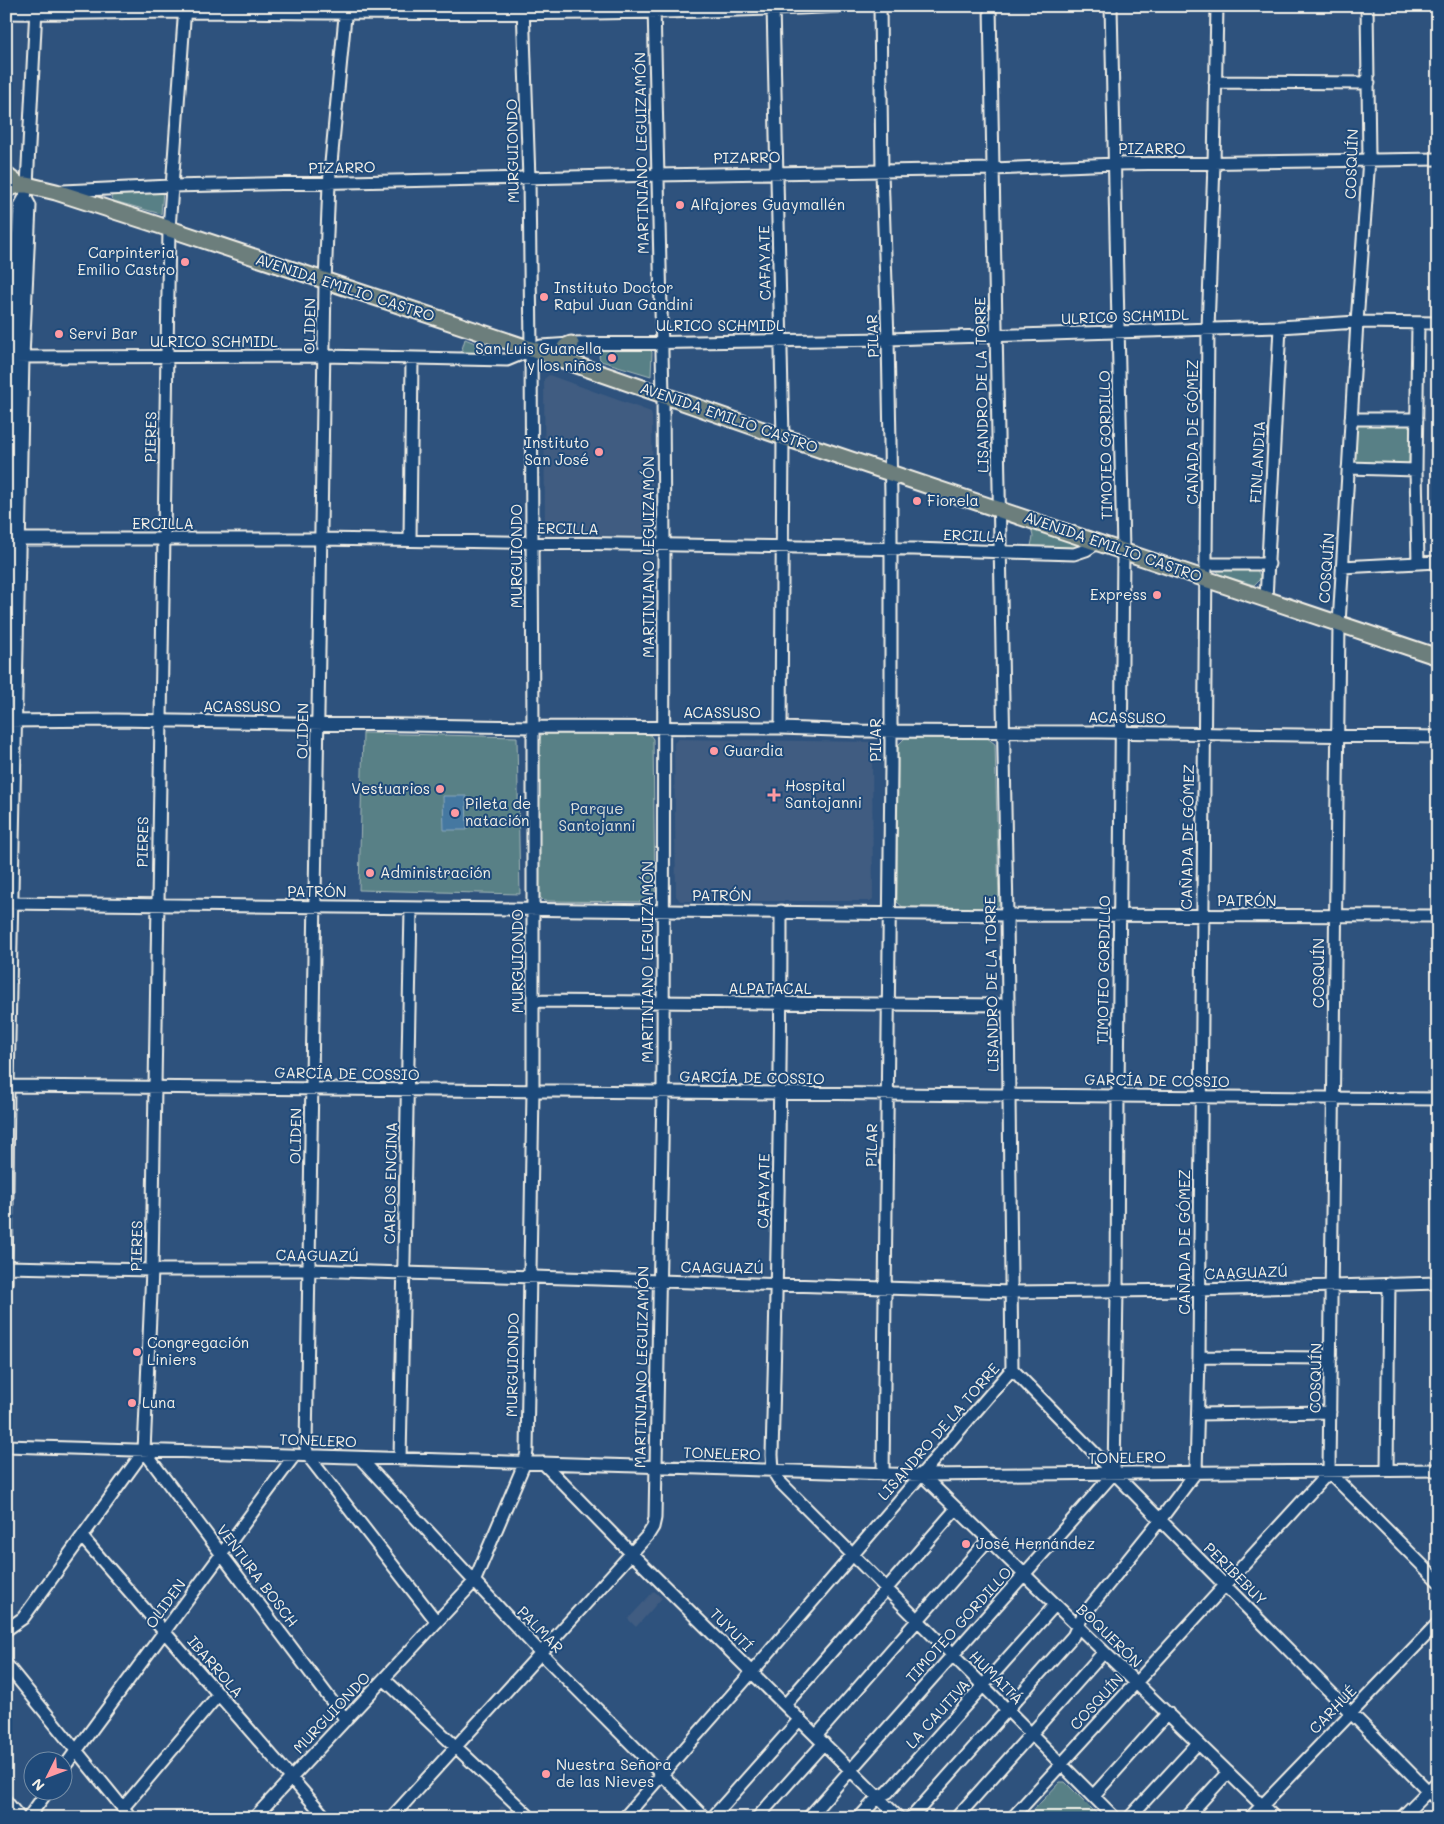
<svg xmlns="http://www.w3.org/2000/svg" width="1444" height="1824" font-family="Mali,sans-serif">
	<rect width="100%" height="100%" fill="#2e527d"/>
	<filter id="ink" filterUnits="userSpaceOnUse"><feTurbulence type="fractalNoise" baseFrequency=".02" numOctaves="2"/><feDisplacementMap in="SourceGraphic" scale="10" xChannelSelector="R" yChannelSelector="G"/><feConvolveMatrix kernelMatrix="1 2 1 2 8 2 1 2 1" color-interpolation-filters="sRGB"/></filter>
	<g filter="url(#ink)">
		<path fill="#3f5c81" d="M 549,375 L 651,412 L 652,417 L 653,532 L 647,536 L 545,535 L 544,379 Z
			M 678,739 L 872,742 L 873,899 L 870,901 L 680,901 L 676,896 L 674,743 Z
			M 654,1591 L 662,1598 L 636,1627 L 628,1619 Z
			M 502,1806 L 515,1818 L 491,1818 Z"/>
		<path fill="#588086" stroke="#a6b8b7" d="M 163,191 L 161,214 L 114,201 L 111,198 L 114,192 Z
			M 465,339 L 506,355 L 460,356 Z
			M 608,347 L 650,350 L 652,352 L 651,376 L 601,361 L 599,357 L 601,351 Z
			M 1355,423 L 1410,425 L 1409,465 L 1353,463 Z
			M 1031,526 L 1077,544 L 1078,548 L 1030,550 L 1033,537 Z
			M 1256,568 L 1260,576 L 1260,579 L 1254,585 L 1219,574 L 1217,570 Z
			M 363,733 L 517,737 L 520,894 L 359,890 Z
			M 546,733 L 645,733 L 650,735 L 653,739 L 655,895 L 647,902 L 544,901 L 539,896 L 540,738 L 542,734 Z
			M 986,737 L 995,744 L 999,904 L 996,908 L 992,910 L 904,908 L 897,902 L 898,745 L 905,738 Z
			M 1060,1782 L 1065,1782 L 1101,1818 L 1026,1818 Z"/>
		<path fill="#4478a1" stroke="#8aa8bd" d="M 443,796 L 466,796 L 467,830 L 444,830 Z"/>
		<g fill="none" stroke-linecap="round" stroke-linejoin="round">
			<g stroke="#f4f1e8" stroke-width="15">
				<path id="minor" d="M 346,6 L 329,184 L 325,282 L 306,1447 L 308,1456 L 437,1622
					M 773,6 L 783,437 L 781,728
					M 880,6 L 882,172 L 888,339 L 891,495 L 891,766 L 883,1474
					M 6,13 C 66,14 126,12 187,12 C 405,13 623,17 841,6
					M 1215,82 L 1369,83
					M 63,191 L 171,186 L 657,175 L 993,169 L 1116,164 L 1438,159
					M 6,357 L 324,356 L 507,360 L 541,346 L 571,344 L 888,339 L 1280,327 L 1357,322 L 1438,323
					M 1351,419 L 1417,419
					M 1348,468 L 1416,470
					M 6,539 L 321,539 L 914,549 L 1074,554 L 1086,550 L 1097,543
					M 410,540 L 412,359
					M 1418,563 L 1416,470 L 1418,324
					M 1207,564 L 1269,564
					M 1342,567 L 1438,562
					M 1266,599 L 1280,327
					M 6,672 L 12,357 L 20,206 L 25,197 L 27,185 L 36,8
					M 6,721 L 116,720 L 533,727 L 781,728 L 861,731 L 1099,732 L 1438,737
					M 6,903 L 1007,915 L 1438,916
					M 781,911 C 781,1093 777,1274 772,1455 L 773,1471 L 780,1482 L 1115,1818
					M 533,1001 L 1007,1005
					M 6,1086 L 1438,1099
					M 6,1267 L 152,1270 L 309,1270 L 1012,1292 L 1199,1290 L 1438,1283
					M 6,1283 L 8,1086 L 23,357 L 30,206 L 25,197
					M 1199,1357 L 1331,1358
					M 1012,1369 L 1114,1473 L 1438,1801
					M 1198,1414 L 1330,1412
					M 6,1446 L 922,1475 L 1438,1470
					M 144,1451 L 346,1720
					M 360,1458 L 540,1652 L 705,1818
					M 400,1459 L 411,909
					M 543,1463 L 631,1553 L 899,1818
					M 1387,1470 L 1389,1284
					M 1329,1472 L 1438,1581
					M 922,1475 L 1275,1818
					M 82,1537 L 326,1818
					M 6,1630 L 23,1618 L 144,1451 L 152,1270 L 169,229 L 185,6
					M 6,1664 L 131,1818
					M 384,1679 L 531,1818
					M 785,1705 L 956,1509
					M 816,1736 L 988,1540
					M 62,1770 L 294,1456
					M 1093,1796 L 1168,1713
					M 6,1801 L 20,1818
					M 123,1808 L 219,1694
					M 28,1818 L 47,1792
					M 254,1818 L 474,1582 L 525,1462 L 527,1451 L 533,1091 L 533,727 L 531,349 L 529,179 L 523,6
					M 391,1818 L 648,1535 L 653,1527 L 655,1518 L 663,1092 L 664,546 L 663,395 L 654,6
					M 624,1818 L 752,1672 L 1012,1369 L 1007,915 L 990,6
					M 712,1818 L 800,1719
					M 757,1818 L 824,1743
					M 808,1818 L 1114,1473 L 1117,1290 L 1118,1096 L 1123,551 L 1111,6
					M 859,1818 L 878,1797 L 888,1792 L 1055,1605
					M 909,1818 L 912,1817 L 1073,1636 L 1082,1617 L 1160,1520 L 1196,1472 L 1199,1357 L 1208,329 L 1214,164 L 1217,6
					M 956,1818 L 1104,1652
					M 1012,1818 L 1329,1472 L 1339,624 L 1357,322 L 1369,159 L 1367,6
					M 1129,1818 L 1198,1743
					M 1186,1818 L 1228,1772
					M 1250,1818 L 1438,1623
					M 1401,1818 L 1438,1781"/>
			</g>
			<g stroke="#f4f1e8" stroke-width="19">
				<path id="major" d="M 6,175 L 19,185
					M 6,189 L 19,185 L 27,185 L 56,192 L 152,223 L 531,349 L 783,437 L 1438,657
					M 569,362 C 561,356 561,347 571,344"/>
			</g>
			<use href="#minor" stroke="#1f4a7a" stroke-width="11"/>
			<use href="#major" stroke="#6c7e7c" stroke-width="15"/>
		</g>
	</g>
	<g fill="#ff9aa2" stroke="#1f4a7a" stroke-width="2">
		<circle cx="680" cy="205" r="5"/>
		<circle cx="185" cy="262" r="5"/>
		<circle cx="544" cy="297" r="5"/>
		<circle cx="59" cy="334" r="5"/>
		<circle cx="612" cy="358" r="5"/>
		<circle cx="599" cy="452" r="5"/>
		<circle cx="917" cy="501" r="5"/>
		<circle cx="1157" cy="595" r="5"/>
		<circle cx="714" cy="751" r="5"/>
		<circle cx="440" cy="789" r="5"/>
		<path d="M771.5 787.5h5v5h5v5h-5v5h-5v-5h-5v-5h5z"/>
		<circle cx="455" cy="813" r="5"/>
		<circle cx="370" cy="873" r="5"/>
		<circle cx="137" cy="1352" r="5"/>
		<circle cx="132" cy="1403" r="5"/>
		<circle cx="966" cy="1544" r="5"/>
		<circle cx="546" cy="1774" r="5"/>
	</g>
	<g text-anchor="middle" stroke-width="4" stroke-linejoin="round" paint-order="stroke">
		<g font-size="15" fill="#f4f1e8" stroke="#1f4a7a">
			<text x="1152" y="154">PIZARRO</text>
			<text transform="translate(513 151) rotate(-91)" y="5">MURGUIONDO</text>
			<text transform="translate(642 153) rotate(-91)" y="5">MARTINIANO LEGUIZAMÓN</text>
			<text transform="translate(747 158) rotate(-1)" y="5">PIZARRO</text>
			<text transform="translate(1352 164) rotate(-88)" y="5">COSQUÍN</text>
			<text transform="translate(342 168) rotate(-1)" y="5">PIZARRO</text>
			<text transform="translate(765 263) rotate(-91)" y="5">CAFAYATE</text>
			<text transform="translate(345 288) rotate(18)" y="5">AVENIDA EMILIO CASTRO</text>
			<text transform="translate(1125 317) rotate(-2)" y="5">ULRICO SCHMIDL</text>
			<text transform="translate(310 326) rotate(-89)" y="5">OLIDEN</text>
			<text x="720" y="331">ULRICO SCHMIDL</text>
			<text transform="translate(873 336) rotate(-92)" y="5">PILAR</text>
			<text x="214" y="347">ULRICO SCHMIDL</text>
			<text transform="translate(982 385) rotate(-91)" y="5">LISANDRO DE LA TORRE</text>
			<text transform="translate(729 418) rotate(19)" y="5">AVENIDA EMILIO CASTRO</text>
			<text transform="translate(1193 432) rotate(-90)" y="5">CAÑADA DE GÓMEZ</text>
			<text transform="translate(151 437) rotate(-89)" y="5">PIERES</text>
			<text transform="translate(1106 445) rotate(-91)" y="5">TIMOTEO GORDILLO</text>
			<text transform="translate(1258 462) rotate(-87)" y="5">FINLANDIA</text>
			<text x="163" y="529">ERCILLA</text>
			<text transform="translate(568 529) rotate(1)" y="5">ERCILLA</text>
			<text transform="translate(974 536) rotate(2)" y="5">ERCILLA</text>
			<text transform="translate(1113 547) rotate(19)" y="5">AVENIDA EMILIO CASTRO</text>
			<text transform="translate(517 556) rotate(-90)" y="5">MURGUIONDO</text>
			<text transform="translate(649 557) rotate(-90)" y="5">MARTINIANO LEGUIZAMÓN</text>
			<text transform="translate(1327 568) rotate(-86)" y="5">COSQUÍN</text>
			<text x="242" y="712">ACASSUSO</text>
			<text x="722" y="718">ACASSUSO</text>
			<text transform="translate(1127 718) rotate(1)" y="5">ACASSUSO</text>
			<text transform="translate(303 731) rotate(-89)" y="5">OLIDEN</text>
			<text transform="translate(876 740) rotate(-90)" y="5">PILAR</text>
			<text transform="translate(1188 837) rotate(-89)" y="5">CAÑADA DE GÓMEZ</text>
			<text transform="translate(143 842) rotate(-89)" y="5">PIERES</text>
			<text x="317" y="897">PATRÓN</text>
			<text x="722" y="901">PATRÓN</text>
			<text x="1247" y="906">PATRÓN</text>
			<text transform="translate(518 961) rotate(-90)" y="5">MURGUIONDO</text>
			<text transform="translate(648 962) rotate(-90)" y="5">MARTINIANO LEGUIZAMÓN</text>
			<text transform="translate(1104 970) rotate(-89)" y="5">TIMOTEO GORDILLO</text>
			<text transform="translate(1319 973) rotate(-90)" y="5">COSQUÍN</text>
			<text transform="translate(992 984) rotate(-91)" y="5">LISANDRO DE LA TORRE</text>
			<text x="770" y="994">ALPATACAL</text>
			<text transform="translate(347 1074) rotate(1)" y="5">GARCÍA DE COSSIO</text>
			<text transform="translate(752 1078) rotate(1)" y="5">GARCÍA DE COSSIO</text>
			<text transform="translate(1157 1081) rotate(1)" y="5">GARCÍA DE COSSIO</text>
			<text transform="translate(296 1136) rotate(-89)" y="5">OLIDEN</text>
			<text transform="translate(872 1145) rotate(-89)" y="5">PILAR</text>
			<text transform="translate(391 1183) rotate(-89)" y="5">CARLOS ENCINA</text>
			<text transform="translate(764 1191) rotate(-89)" y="5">CAFAYATE</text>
			<text transform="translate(1185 1242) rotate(-90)" y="5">CAÑADA DE GÓMEZ</text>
			<text transform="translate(137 1246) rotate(-89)" y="5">PIERES</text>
			<text transform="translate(317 1256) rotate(1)" y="5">CAAGUAZÚ</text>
			<text transform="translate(722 1268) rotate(1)" y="5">CAAGUAZÚ</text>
			<text transform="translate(1246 1273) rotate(-2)" y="5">CAAGUAZÚ</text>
			<text transform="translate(513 1365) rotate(-89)" y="5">MURGUIONDO</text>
			<text transform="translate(642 1367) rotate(-89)" y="5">MARTINIANO LEGUIZAMÓN</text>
			<text transform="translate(1316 1378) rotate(-89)" y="5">COSQUÍN</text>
			<text transform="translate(939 1432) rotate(-49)" y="5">LISANDRO DE LA TORRE</text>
			<text transform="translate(318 1441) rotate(2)" y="5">TONELERO</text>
			<text transform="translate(722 1454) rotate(2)" y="5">TONELERO</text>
			<text transform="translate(1127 1458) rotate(-1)" y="5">TONELERO</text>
			<text transform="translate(1235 1574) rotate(45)" y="5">PERIBEBUY</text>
			<text transform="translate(257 1576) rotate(53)" y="5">VENTURA BOSCH</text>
			<text transform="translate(166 1604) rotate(-54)" y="5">OLIDEN</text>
			<text transform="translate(959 1625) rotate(-48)" y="5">TIMOTEO GORDILLO</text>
			<text transform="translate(540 1630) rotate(46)" y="5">PALMAR</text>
			<text transform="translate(731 1630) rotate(45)" y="5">TUYUTÍ</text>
			<text transform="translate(1109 1636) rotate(44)" y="5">BOQUERÓN</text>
			<text transform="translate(215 1667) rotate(49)" y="5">IBARROLA</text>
			<text transform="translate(996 1678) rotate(45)" y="5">HUMAITÁ</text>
			<text transform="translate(1097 1702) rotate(-47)" y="5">COSQUÍN</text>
			<text transform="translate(1333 1710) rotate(-46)" y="5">CARHUÉ</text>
			<text transform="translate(332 1713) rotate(-47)" y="5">MURGUIONDO</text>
			<text transform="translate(938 1714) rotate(-48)" y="5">LA CAUTIVA</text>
		</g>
		<g font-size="15" fill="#f4f1e8" stroke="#1f4a7a" text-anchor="start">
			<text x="690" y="210">Alfajores Guaymallén</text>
			<text x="175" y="258" text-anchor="end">Carpinteria<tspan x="175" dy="17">Emilio Castro</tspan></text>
			<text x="554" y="293">Instituto Doctor<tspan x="554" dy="17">Raþul Juan Gandini</tspan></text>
			<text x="69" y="339">Servi Bar</text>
			<text x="602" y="354" text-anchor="end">San Luis Guanella<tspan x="602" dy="17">y los niños</tspan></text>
			<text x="589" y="448" text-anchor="end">Instituto<tspan x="589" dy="17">San José</tspan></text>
			<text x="927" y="506">Fiorela</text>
			<text x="1147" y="600" text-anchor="end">Express</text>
			<text x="724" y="756">Guardia</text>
			<text x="785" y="791">Hospital<tspan x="785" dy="17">Santojanni</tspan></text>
			<text x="430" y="794" text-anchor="end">Vestuarios</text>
			<text x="465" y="809">Pileta de<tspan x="465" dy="17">natación</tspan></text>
			<text x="380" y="878">Administración</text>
			<text x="147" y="1348">Congregación<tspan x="147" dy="17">Liniers</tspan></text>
			<text x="142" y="1408">Luna</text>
			<text x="976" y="1549">José Hernández</text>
			<text x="556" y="1770">Nuestra Señora<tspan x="556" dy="17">de las Nieves</tspan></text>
		</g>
		<g font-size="15" fill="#dde0d9" stroke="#1f4a7a">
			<text x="597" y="814">Parque<tspan x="597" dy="17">Santojanni</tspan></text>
		</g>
	</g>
	<rect width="1444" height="1824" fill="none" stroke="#1f4a7a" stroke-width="25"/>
	<rect x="12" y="12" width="1419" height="1799" fill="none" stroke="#f4f1e8" stroke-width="2" filter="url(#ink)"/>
	<g transform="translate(48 1776) rotate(228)"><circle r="24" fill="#1f4a7a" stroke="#748da6"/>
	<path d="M0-4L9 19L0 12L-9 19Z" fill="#ff9aa2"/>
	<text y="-8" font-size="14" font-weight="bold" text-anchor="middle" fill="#f4f1e8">N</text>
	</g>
</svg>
